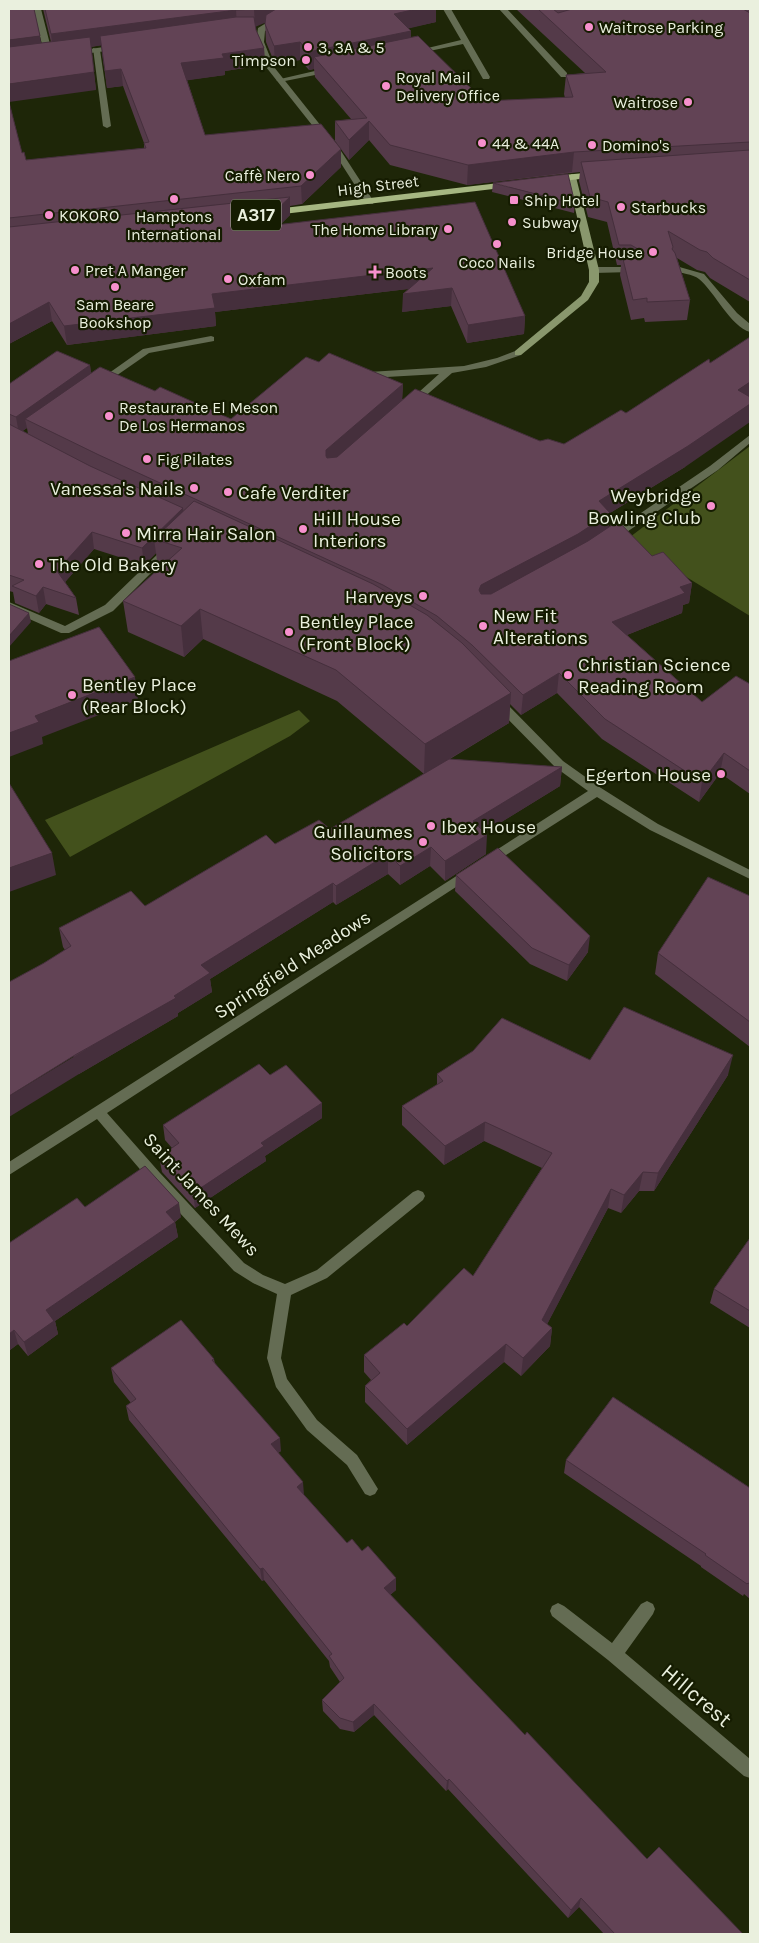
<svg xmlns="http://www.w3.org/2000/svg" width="759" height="1943" font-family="Karla,sans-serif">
	<rect width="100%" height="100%" fill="#1e2608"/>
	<path fill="#43511c" d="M 750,446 L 750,616 L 626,540 Z
		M 299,710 L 310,721 L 290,736 L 70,857 L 45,820 Z"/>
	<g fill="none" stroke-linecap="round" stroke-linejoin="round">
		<path fill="#646c53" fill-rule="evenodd" d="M 443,9 L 451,9 L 490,77 L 489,79 L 483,79 L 463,44 L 415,54 L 411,52 L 461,40 Z
			M 499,9 L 507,9 L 567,73 L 567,77 L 561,77 Z
			M 93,48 L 100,50 L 111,126 L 107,128 L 103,126 Z
			M 332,67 L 336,69 L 335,71 L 280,82 L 276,80 Z
			M 676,266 L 704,274 L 737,313 L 750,324 L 750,332 C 731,327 714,291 699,279 C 693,274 680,273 673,271 L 671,269 Z
			M 629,267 L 632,268 L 632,272 L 594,273 L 589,270 L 594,267 Z
			M 211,336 L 214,337 L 214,341 L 149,353 L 103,385 L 100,386 L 95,383 L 143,349 Z
			M 518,350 L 521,351 L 521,355 L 486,367 L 452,373 L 415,405 L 409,405 L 409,401 L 439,374 L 369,378 L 364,375 L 369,372 L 464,366 L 497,358 Z"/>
		<path fill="#646c53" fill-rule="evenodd" d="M 33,9 L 41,9 L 53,56 L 52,58 L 45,56 Z
			M 303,9 L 316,9 L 282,21 L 265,31 L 264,42 L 274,67 L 341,151 L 374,202 L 373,204 L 367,204 L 335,154 L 266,67 L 256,42 L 258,28 L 276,17 Z
			M 118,45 L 121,45 L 121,49 L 76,55 L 72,53 L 76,51 Z
			M 750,435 L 750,443 L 718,470 L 615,540 L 607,540 L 606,538 L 607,536 L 710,466 Z
			M 168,547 L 172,548 L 173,550 L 172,552 L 113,611 L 69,633 L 61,633 L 9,610 L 9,602 L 65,626 L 105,605 L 164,548 Z
			M 499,699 L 503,700 L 563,761 L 601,788 L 658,824 L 750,870 L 750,879 L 650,830 L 597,797 L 492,864 L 484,864 L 482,861 L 484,858 L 588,791 L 555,767 L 495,706 L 493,703 Z
			M 469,868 L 473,870 L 475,873 L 473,876 L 107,1113 L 160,1173 L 244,1263 L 263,1275 L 285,1284 L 317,1270 L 413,1192 L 418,1190 L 423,1192 L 425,1196 L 423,1200 L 327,1278 L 291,1295 L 281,1358 L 287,1379 L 317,1420 L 357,1455 L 378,1489 L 375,1494 L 370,1496 L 365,1494 L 347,1465 L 307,1430 L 276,1387 L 267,1358 L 277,1294 L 253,1283 L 234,1271 L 150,1181 L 97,1119 L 9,1175 L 9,1162 Z
			M 647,1601 L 653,1604 L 655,1609 L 653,1614 L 625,1653 L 750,1759 L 750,1778 L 744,1776 L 608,1660 L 552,1616 L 550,1611 L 552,1606 L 558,1603 L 564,1606 L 612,1643 L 641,1604 Z"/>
		<path fill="#89976d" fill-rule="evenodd" d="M 572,174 L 576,177 L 599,270 L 599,282 L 588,300 L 521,355 L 515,355 L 515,351 L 581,296 L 589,282 L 589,270 L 568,177 Z"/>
		<path fill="#a6b782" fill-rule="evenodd" d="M 595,172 L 599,175 L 598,177 L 553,182 L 549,179 L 553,176 Z
			M 508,182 L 511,183 L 511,187 L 275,215 L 271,212 L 275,209 Z"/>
	</g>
	<path fill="#543a49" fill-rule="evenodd" d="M 43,9 L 436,9 L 436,22 L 408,28 L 411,37 L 484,101 L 565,98 L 564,94 L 566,75 L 585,73 L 516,9 L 750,9 L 750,302 L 710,278 L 705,272 L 697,270 L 677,258 L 690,300 L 687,320 L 645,322 L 644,318 L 631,320 L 620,275 L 621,265 L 617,265 L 607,222 L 588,217 L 579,181 L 580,172 L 467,185 L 390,165 L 369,140 L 349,160 L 335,141 L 335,121 L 351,119 L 315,77 L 314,69 L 309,70 L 300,60 L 275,64 L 266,42 L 265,22 L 256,26 L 256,30 L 264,48 L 265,65 L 225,71 L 225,75 L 187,80 L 205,135 L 341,167 L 302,204 L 290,206 L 290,215 L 281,224 L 525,316 L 524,334 L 467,343 L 451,306 L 402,312 L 408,289 L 215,312 L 216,326 L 67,345 L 52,321 L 9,344 L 9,102 L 22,153 L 26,160 L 144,148 L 144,143 L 123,86 L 107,88 L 101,45 L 91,47 L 96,90 L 41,43 L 51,42 Z
		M 493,183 L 575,204 L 574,213 L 492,192 Z
		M 319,362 L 403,384 L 402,399 L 540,441 L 564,444 L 626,413 L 710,363 L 685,467 L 610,513 L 608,528 L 692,583 L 689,603 L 683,605 L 682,613 L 627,635 L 702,702 L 750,684 L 750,794 L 720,773 L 699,802 L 602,739 L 557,693 L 521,715 L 510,704 L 509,723 L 450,759 L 562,767 L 560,786 L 485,832 L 486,854 L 445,881 L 430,866 L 400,885 L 388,874 L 336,905 L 333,902 L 210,979 L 212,992 L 178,1013 L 178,1016 L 79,1074 L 44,963 L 65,950 L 63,947 L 59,928 L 145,906 L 275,844 L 330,829 L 424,774 L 337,701 L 203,639 L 184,657 L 128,632 L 123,601 L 158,570 L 158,569 L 156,553 L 144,565 L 94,549 L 65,582 L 76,598 L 79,615 L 46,604 L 39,613 L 15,603 L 13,592 L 9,591 L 9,384 L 90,365 L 91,374 L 155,391 L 231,419 ZM 27,428 L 28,434 L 22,431 Z
		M 456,875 L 588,952 L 567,981 L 530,964 L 455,891 Z
		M 750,896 L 750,1047 L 655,974 L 658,953 Z
		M 590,1060 L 728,1075 L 654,1191 L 639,1191 L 621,1213 L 608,1208 L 547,1324 L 552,1328 L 550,1346 L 521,1376 L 504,1362 L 407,1445 L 365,1402 L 365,1386 L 371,1380 L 364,1372 L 364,1355 L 407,1326 L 473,1276 L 542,1168 L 484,1141 L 444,1165 L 402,1125 L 402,1106 L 437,1085 L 437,1074 Z
		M 270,1075 L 322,1103 L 322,1118 L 265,1156 L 266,1161 L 195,1208 L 162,1172 L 159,1157 L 172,1148 L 165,1140 L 163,1125 Z
		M 85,1207 L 181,1217 L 175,1222 L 178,1237 L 55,1321 L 58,1334 L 28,1356 L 18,1344 L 10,1350 L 9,1348 L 9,1243 Z
		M 750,1238 L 750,1328 L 710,1303 L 714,1289 Z
		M 214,1359 L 215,1364 L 281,1451 L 278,1453 L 304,1495 L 347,1543 L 396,1590 L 390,1595 L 525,1735 L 647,1859 L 743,1934 L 604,1934 L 579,1907 L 568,1918 L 448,1789 L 446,1791 L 374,1715 L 354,1732 L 340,1729 L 323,1711 L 322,1700 L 340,1682 L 330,1667 L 329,1661 L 264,1580 L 262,1581 L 129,1420 L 126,1406 L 131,1403 L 114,1382 L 111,1368 Z
		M 566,1460 L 750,1488 L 750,1599 L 744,1594 L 743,1596 L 701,1567 L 701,1566 L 564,1473 Z"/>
	<path fill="#452f3c" d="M 254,9 L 305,9 L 293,11 L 255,27 Z
		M 417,9 L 436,9 L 436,22 L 394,32 L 394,14 Z
		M 236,10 L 237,27 L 53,52 L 51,34 Z
		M 411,31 L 411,49 L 314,57 L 314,69 L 309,70 L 308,52 Z
		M 40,36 L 43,53 L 9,58 L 9,40 Z
		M 300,42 L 300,60 L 275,64 L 274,46 Z
		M 264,48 L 265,65 L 225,71 L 225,75 L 183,81 L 181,63 L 222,54 Z
		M 121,69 L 123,86 L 107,88 L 105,71 Z
		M 94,72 L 96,90 L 9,102 L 9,84 Z
		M 369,121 L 369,140 L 349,160 L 349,140 Z
		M 341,149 L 341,167 L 302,204 L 301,186 Z
		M 574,152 L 572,172 L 467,185 L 468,165 Z
		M 290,197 L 290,215 L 259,245 L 258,227 Z
		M 433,268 L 433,286 L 215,312 L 216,326 L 67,345 L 64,326 L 212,294 Z
		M 452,288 L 451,306 L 402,312 L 403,294 Z
		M 49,302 L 52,321 L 9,344 L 9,324 Z
		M 525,316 L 524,334 L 467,343 L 468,325 Z
		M 90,365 L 92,382 L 25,419 L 27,428 L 19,434 L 16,417 Z
		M 750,382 L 750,400 L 738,390 Z
		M 403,384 L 402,404 L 327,471 L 326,456 L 326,450 Z
		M 750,404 L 750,422 L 685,467 L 597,521 L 599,501 Z
		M 183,508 L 185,526 L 154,539 L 156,553 L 144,565 L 142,548 Z
		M 610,513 L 608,533 L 478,611 L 479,590 L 481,585 Z
		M 92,532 L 94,549 L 60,588 L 57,571 Z
		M 692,583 L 689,603 L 683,605 L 682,613 L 609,642 L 612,622 L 680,587 Z
		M 43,587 L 46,604 L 39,613 L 36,596 Z
		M 200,609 L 203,639 L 184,657 L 181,626 Z
		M 29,613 L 31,622 L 9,647 L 9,636 Z
		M 559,673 L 557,693 L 521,715 L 523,695 Z
		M 135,677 L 138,700 L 42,737 L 43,744 L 9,757 L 9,733 L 35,716 Z
		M 511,693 L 509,723 L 424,774 L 425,744 Z
		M 724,753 L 720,773 L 699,802 L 702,782 Z
		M 562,767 L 560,786 L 472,840 L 473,821 Z
		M 487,835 L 486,854 L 445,881 L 445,861 Z
		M 431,847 L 430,866 L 400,885 L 400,866 Z
		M 52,853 L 56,875 L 9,892 L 9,868 Z
		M 388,854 L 388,874 L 336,905 L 336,886 Z
		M 333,883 L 333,902 L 210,979 L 212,992 L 178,1013 L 178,1016 L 79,1074 L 9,1117 L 9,1096 L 174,996 L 201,965 Z
		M 590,936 L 588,952 L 567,981 L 569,965 Z
		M 733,1055 L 728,1075 L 654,1191 L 658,1173 Z
		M 322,1103 L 322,1118 L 265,1156 L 266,1161 L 195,1208 L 193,1193 L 261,1143 Z
		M 485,1122 L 484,1141 L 444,1165 L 445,1146 Z
		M 643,1172 L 639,1191 L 621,1213 L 624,1195 Z
		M 611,1189 L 608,1208 L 540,1338 L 542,1320 Z
		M 179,1203 L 181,1217 L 168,1226 L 166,1212 Z
		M 175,1222 L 178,1237 L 55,1321 L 58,1334 L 28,1356 L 24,1342 L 46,1310 Z
		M 552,1328 L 550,1346 L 521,1376 L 523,1358 Z
		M 14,1330 L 18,1344 L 10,1350 L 9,1345 L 9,1334 Z
		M 506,1344 L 504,1362 L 407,1445 L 407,1429 Z
		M 280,1438 L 281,1451 L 273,1457 L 271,1444 Z
		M 303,1482 L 304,1495 L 297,1487 Z
		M 263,1568 L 264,1580 L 262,1581 L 260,1569 Z
		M 396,1578 L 396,1590 L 384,1600 L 384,1588 Z
		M 374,1704 L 374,1715 L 354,1732 L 353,1722 Z
		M 449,1779 L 448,1789 L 446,1791 L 447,1781 Z
		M 581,1898 L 579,1907 L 568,1918 L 571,1910 Z"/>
	<path fill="#624355" stroke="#452f3c" d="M 9,9 L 34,9 L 40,36 L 9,40 Z
		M 45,9 L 255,9 L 236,10 L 51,34 Z
		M 276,9 L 417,9 L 394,14 L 411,31 L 308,52 L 300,42 L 274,46 L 265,24 L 266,15 Z
		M 538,9 L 553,9 L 558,13 L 572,9 L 743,9 L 750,13 L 750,142 L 574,152 L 468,165 L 390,145 L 369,121 L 349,140 L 335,121 L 367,118 L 314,57 L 418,36 L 484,101 L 573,97 L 566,75 L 606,72 Z
		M 236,17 L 254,17 L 256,30 L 264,48 L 222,54 L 224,58 L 181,63 L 205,135 L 321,124 L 341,149 L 301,186 L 9,218 L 9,102 L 22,153 L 24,152 L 26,160 L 146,148 L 144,143 L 149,142 L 121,69 L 105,71 L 100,36 Z
		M 90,37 L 94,72 L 9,84 L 9,47 Z
		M 750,150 L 750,280 L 713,258 L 707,252 L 700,250 L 668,231 L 673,247 L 672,249 L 675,253 L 690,300 L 647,302 L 647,298 L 633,300 L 622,255 L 632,255 L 638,249 L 631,245 L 619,245 L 608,202 L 590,197 L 581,162 Z
		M 568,174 L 575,204 L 493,183 Z
		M 290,197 L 258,227 L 475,202 L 525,316 L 468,325 L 452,288 L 403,294 L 433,268 L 212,294 L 215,308 L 64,326 L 49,302 L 9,324 L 9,227 Z
		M 750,337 L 750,382 L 738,390 L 750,397 L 750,404 L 688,446 L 599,501 L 610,513 L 578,534 L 481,585 L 479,590 L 481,594 L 491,594 L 588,541 L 618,521 L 652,556 L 663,552 L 692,583 L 680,587 L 685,593 L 612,622 L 702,702 L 736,676 L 750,684 L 750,771 L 724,753 L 702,782 L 605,719 L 559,673 L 523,695 L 472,645 L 437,616 L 383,585 L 99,455 L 25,419 L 100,367 L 155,391 L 160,387 L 231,419 L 306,357 L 319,362 L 329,353 L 403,384 L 326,450 L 326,456 L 327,458 L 337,457 L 415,389 L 540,441 L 548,439 L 564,444 L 621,410 L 626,413 L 709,359 L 710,363 Z
		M 57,351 L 90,365 L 16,417 L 9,414 L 9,384 Z
		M 9,424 L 90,466 L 183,508 L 142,548 L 92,532 L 57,571 L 76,598 L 43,587 L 36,596 L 12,586 L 24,580 L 9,575 Z
		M 194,501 L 373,584 L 427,615 L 462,643 L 511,693 L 425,744 L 336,670 L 200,609 L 181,626 L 123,601 L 182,548 L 154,539 Z
		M 9,604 L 29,613 L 9,636 Z
		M 99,627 L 135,677 L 35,716 L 39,722 L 9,733 L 9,661 Z
		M 449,759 L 562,767 L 473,821 L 487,835 L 445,861 L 431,847 L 400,866 L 388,854 L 336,886 L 333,883 L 201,965 L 210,973 L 174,996 L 176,998 L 75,1055 L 9,1096 L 9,982 L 44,963 L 71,946 L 59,928 L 131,891 L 145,906 L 266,835 L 275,844 L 319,820 L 330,829 Z
		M 9,783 L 52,853 L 9,868 Z
		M 498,848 L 590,936 L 569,965 L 532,948 L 456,875 Z
		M 708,877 L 750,896 L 750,1022 L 658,953 Z
		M 624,1007 L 733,1055 L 658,1173 L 643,1172 L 624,1195 L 611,1189 L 542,1320 L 552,1328 L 523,1358 L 506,1344 L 407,1429 L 365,1386 L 380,1373 L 364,1355 L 404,1323 L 407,1326 L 464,1268 L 473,1276 L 552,1153 L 485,1122 L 445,1146 L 402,1106 L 443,1081 L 437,1074 L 473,1051 L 502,1018 L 590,1060 Z
		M 259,1064 L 270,1075 L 286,1065 L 322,1103 L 261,1143 L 264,1146 L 193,1193 L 159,1157 L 179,1143 L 163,1125 Z
		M 145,1166 L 179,1203 L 166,1212 L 175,1222 L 46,1310 L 54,1321 L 24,1342 L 14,1330 L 9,1334 L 9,1243 L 77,1198 L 85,1207 Z
		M 750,1238 L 750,1311 L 714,1289 Z
		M 181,1320 L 214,1359 L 212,1360 L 280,1438 L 271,1444 L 303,1482 L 297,1487 L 347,1543 L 352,1539 L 362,1551 L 368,1546 L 396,1578 L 384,1588 L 525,1735 L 527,1732 L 647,1859 L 659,1847 L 743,1934 L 615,1934 L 581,1898 L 571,1910 L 449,1779 L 447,1781 L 374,1704 L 353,1722 L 340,1718 L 322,1700 L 344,1678 L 329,1656 L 332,1654 L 263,1568 L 260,1569 L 126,1406 L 136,1399 L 111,1368 Z
		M 613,1397 L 750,1488 L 750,1584 L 748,1583 L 747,1584 L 705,1555 L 706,1554 L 566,1460 Z"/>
	<g fill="#f790cd" stroke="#151c01" stroke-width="2">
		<circle cx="589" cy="27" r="5"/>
		<circle cx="308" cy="47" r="5"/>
		<circle cx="306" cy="60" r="5"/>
		<circle cx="386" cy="86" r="5"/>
		<circle cx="688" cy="102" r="5"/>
		<circle cx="482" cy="143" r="5"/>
		<circle cx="592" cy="145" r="5"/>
		<circle cx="310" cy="175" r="5"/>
		<circle cx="174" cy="199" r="5"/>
		<rect x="509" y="195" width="10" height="10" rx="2.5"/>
		<circle cx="621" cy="207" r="5"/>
		<circle cx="49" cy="215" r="5"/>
		<circle cx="512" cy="222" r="5"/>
		<circle cx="448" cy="229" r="5"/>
		<circle cx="497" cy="244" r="5"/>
		<circle cx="653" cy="252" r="5"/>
		<circle cx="75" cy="270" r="5"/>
		<path d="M372.5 264.5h5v5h5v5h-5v5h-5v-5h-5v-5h5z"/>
		<circle cx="228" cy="279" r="5"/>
		<circle cx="115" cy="287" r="5"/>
		<circle cx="109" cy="416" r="5"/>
		<circle cx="147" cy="459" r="5"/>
		<circle cx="194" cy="488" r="5"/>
		<circle cx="228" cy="492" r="5"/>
		<circle cx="711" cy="506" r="5"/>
		<circle cx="303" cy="529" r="5"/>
		<circle cx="126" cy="533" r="5"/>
		<circle cx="39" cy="564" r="5"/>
		<circle cx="423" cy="596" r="5"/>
		<circle cx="483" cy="626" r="5"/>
		<circle cx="289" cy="632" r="5"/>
		<circle cx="568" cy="675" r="5"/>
		<circle cx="72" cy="695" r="5"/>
		<circle cx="721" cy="774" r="5"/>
		<circle cx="431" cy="826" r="5"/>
		<circle cx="423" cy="842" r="5"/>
	</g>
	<g text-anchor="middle" stroke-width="4.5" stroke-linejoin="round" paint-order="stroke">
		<g font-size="16" fill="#eaf0de" stroke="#151c01" text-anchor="start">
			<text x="599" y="33">Waitrose Parking</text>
			<text x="318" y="53">3, 3A &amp; 5</text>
			<text x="296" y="66" text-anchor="end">Timpson</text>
			<text x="396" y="83">Royal Mail<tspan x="396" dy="18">Delivery Office</tspan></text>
			<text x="678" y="108" text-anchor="end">Waitrose</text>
			<text x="492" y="149">44 &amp; 44A</text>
			<text x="602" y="151">Domino's</text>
			<text x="300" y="181" text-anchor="end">Caffè Nero</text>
			<text x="524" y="206">Ship Hotel</text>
			<text x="631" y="213">Starbucks</text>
			<text x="59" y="221">KOKORO</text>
			<text x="174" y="222" text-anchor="middle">Hamptons<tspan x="174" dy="18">International</tspan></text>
			<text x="522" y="228">Subway</text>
			<text x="438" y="235" text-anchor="end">The Home Library</text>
			<text x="643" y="258" text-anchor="end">Bridge House</text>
			<text x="497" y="268" text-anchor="middle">Coco Nails</text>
			<text x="85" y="276">Pret A Manger</text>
			<text x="385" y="278">Boots</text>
			<text x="238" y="285">Oxfam</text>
			<text x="115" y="310" text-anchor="middle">Sam Beare<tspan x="115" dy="18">Bookshop</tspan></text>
			<text x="119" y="413">Restaurante El Meson<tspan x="119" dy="18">De Los Hermanos</tspan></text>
			<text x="157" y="465">Fig Pilates</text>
		</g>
		<g font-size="16" fill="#eaf0de" stroke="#151c01">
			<text transform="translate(378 185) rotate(-7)" y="6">High Street</text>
		</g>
		<rect fill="#151c01" stroke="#aab09c" stroke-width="1" x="231" y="199.5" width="50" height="31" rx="4"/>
		<g font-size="18" font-weight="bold" fill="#eaf0de">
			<text x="256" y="221">A317</text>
		</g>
		<g font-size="19" fill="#eaf0de" stroke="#151c01" text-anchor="start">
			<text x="184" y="495" text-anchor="end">Vanessa's Nails</text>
			<text x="238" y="499">Cafe Verditer</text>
			<text x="701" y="502" text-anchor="end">Weybridge<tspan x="701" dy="22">Bowling Club</tspan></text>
			<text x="313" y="525">Hill House<tspan x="313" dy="22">Interiors</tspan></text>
			<text x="136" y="540">Mirra Hair Salon</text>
			<text x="49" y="571">The Old Bakery</text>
			<text x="413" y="603" text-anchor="end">Harveys</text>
			<text x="493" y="622">New Fit<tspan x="493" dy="22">Alterations</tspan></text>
			<text x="299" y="628">Bentley Place<tspan x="299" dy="22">(Front Block)</tspan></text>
			<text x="578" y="671">Christian Science<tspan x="578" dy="22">Reading Room</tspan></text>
			<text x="82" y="691">Bentley Place<tspan x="82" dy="22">(Rear Block)</tspan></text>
			<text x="711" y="781" text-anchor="end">Egerton House</text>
			<text x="441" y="833">Ibex House</text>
			<text x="413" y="838" text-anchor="end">Guillaumes<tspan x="413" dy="22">Solicitors</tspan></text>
		</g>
		<g font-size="19" fill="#eaf0de" stroke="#151c01">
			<text transform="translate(292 964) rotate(-33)" y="7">Springfield Meadows</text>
			<text transform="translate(202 1194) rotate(47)" y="7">Saint James Mews</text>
		</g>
		<g font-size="22" fill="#eaf0de" stroke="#151c01">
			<text transform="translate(697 1695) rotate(40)" y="8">Hillcrest</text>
		</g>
	</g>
	<rect width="759" height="1943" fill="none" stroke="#eaf0de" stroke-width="20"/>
</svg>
